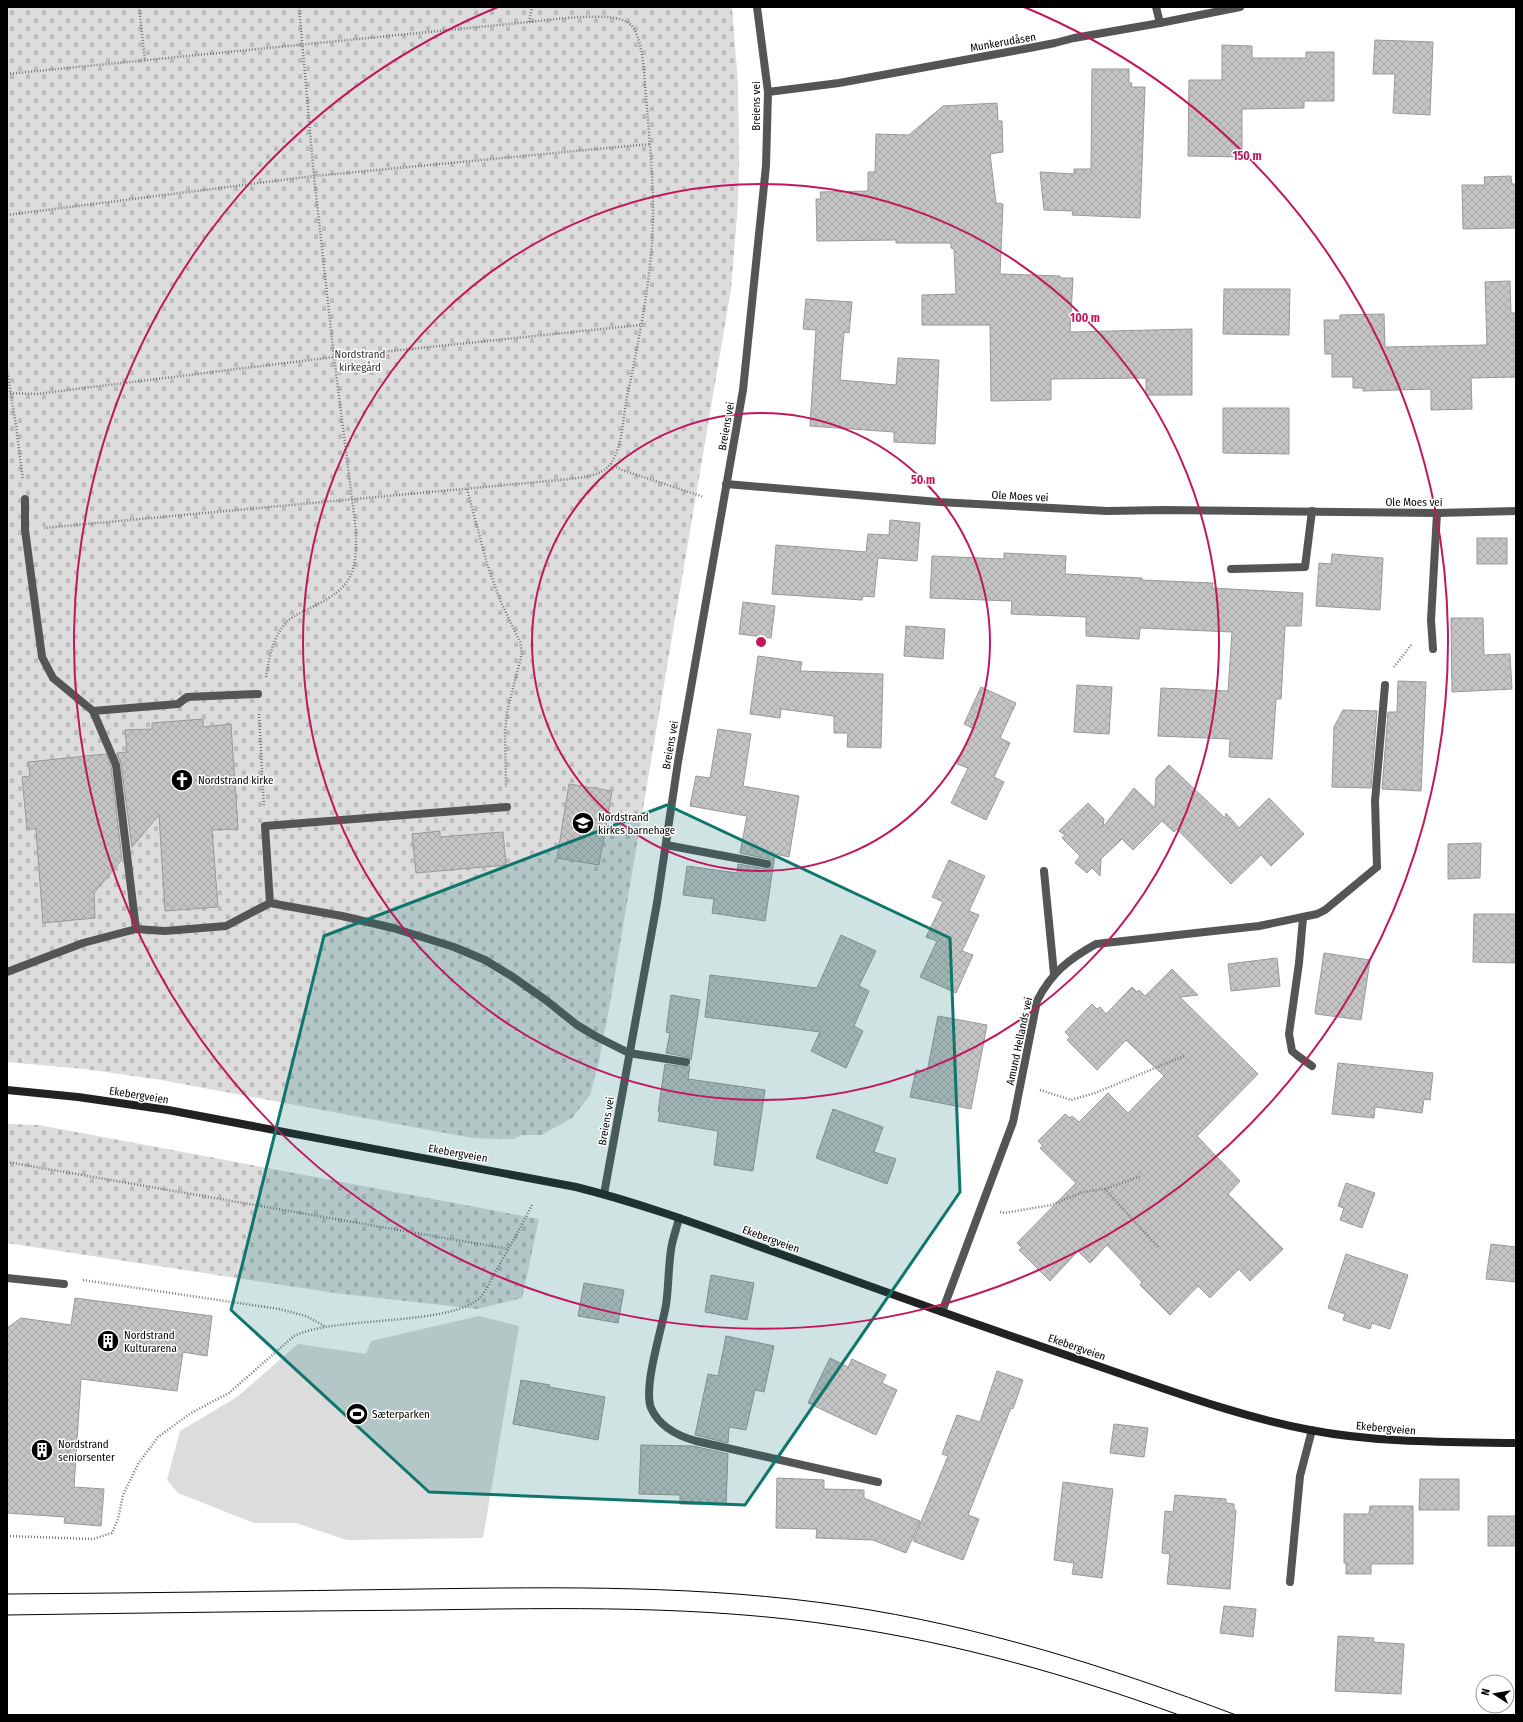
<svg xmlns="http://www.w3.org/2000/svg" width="1523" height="1722" font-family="'Fira Sans Condensed',sans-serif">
	<defs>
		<pattern id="cemetery-stones" width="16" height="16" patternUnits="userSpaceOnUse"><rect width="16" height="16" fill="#dcdcdc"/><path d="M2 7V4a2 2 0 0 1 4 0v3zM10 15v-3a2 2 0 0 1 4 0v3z" fill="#bbb"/></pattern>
		<pattern id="building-cross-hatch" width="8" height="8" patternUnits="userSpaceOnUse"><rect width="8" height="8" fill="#c4c4c4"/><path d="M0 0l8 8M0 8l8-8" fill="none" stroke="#a7a7a7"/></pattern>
	</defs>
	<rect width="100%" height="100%" fill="#fff"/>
	<path fill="url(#cemetery-stones)" d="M 7,7 L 732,7 L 738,84 L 739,161 L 738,204 L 731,289 L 610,1003 L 599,1061 L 590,1095 L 572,1118 L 541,1135 L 521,1135 L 514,1139 L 472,1138 L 161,1080 L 85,1069 L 7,1062 Z
		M 7,1124 L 39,1125 L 539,1219 L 522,1298 L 477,1309 L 335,1293 L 7,1243 Z"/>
	<path fill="#dcdcdc" d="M 479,1316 L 519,1326 L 483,1538 L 347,1540 L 296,1523 L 254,1523 L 178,1493 L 167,1480 L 180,1431 L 237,1397 L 298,1344 L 366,1354 L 371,1341 Z"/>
	<path fill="url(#building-cross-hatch)" stroke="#999" d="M 1375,40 L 1433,42 L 1430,115 L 1393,113 L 1395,74 L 1373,74 Z
		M 1222,45 L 1252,46 L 1252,58 L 1306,58 L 1306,52 L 1334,52 L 1334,101 L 1304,101 L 1304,108 L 1242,109 L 1242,157 L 1188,156 L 1189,80 L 1222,80 Z
		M 1092,69 L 1129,69 L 1129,83 L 1132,83 L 1131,87 L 1145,87 L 1140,218 L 1072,215 L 1073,211 L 1044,210 L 1040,172 L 1074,174 L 1074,169 L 1091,169 Z
		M 997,103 L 998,121 L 1002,121 L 1003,152 L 990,154 L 996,203 L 1003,204 L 1000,274 L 1060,276 L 1060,278 L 1073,278 L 1070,332 L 1192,329 L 1192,395 L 1146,395 L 1146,378 L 1051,379 L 1051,400 L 991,401 L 990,325 L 922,325 L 922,295 L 956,294 L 954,249 L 951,248 L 951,243 L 896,243 L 896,240 L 817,241 L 816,199 L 821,199 L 820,192 L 868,191 L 868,172 L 875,172 L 876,134 L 909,135 L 943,106 Z
		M 1511,176 L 1512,184 L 1516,184 L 1516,228 L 1463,229 L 1462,185 L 1485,185 L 1484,177 Z
		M 1510,281 L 1511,313 L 1516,313 L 1516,377 L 1471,378 L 1472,409 L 1431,410 L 1431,389 L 1363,391 L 1363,388 L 1353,388 L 1353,377 L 1332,377 L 1332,354 L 1325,354 L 1324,320 L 1340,320 L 1340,315 L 1384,314 L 1385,347 L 1487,345 L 1485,282 Z
		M 1224,289 L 1290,289 L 1289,335 L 1223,334 Z
		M 806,299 L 852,302 L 849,333 L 844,332 L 840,380 L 896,385 L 898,358 L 939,360 L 935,444 L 894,442 L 894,432 L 810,426 L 816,330 L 803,329 Z
		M 1223,408 L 1289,408 L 1289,454 L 1223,453 Z
		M 890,520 L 920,523 L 917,561 L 878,558 L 874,597 L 863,596 L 862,600 L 772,594 L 776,545 L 866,552 L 868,534 L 889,535 Z
		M 1477,538 L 1507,538 L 1507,564 L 1477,564 Z
		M 1004,553 L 1066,556 L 1065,574 L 1142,578 L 1142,580 L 1213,583 L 1212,588 L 1303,593 L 1301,626 L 1285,626 L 1281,699 L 1276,699 L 1272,759 L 1229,757 L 1230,739 L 1158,736 L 1161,688 L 1228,691 L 1232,632 L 1140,628 L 1139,639 L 1086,636 L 1086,617 L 1011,614 L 1012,601 L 930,598 L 932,556 L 1004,559 Z
		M 1332,554 L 1383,558 L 1380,610 L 1316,606 L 1319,563 L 1331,564 Z
		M 743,602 L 775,606 L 771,638 L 739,634 Z
		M 1451,618 L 1483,618 L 1484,655 L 1510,654 L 1512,689 L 1452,692 Z
		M 906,626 L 945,629 L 943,659 L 904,656 Z
		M 758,656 L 802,662 L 800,671 L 883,674 L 881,748 L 847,747 L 848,733 L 834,733 L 834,716 L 781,709 L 780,718 L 750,714 Z
		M 1398,681 L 1426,682 L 1421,791 L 1382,789 L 1388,712 L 1397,712 Z
		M 1077,685 L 1112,687 L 1109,734 L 1074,732 Z
		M 981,687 L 1016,703 L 1000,738 L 1010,743 L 994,777 L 1004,782 L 986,820 L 951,803 L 968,768 L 957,764 L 974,729 L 964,724 Z
		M 1343,710 L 1377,711 L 1371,788 L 1332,787 L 1334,727 Z
		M 203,719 L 203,727 L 231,724 L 238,829 L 212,830 L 218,907 L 165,911 L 159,815 L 132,847 L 121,764 L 117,753 L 127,752 L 125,730 L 152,729 L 152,723 Z
		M 718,729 L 751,734 L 743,786 L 799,796 L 789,857 L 775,854 L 765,921 L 712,913 L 714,899 L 683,895 L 687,866 L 737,873 L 738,864 L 766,869 L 769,869 L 772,865 L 772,862 L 768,859 L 740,853 L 747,816 L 690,806 L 696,776 L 710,778 Z
		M 106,754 L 111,766 L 122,859 L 94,893 L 95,918 L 43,923 L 36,829 L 27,829 L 22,777 L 30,776 L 28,762 Z
		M 1169,765 L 1225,818 L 1226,813 L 1239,828 L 1269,798 L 1304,834 L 1271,866 L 1261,855 L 1231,884 L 1177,829 L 1174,832 L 1162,821 L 1133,850 L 1122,839 L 1101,859 L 1100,876 L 1092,868 L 1087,873 L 1075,863 L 1080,856 L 1062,838 L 1065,835 L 1059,831 L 1088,803 L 1104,819 L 1103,827 L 1134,788 L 1155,808 L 1156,778 Z
		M 569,784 L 612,791 L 599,865 L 557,858 Z
		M 440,831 L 440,837 L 503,832 L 506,865 L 416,873 L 412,834 Z
		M 1481,843 L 1480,878 L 1448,879 L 1448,844 Z
		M 949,860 L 985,876 L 969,911 L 979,915 L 962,951 L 973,955 L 956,993 L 920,977 L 937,941 L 926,937 L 943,902 L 932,897 Z
		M 1474,914 L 1516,914 L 1516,963 L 1473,962 Z
		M 841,935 L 876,951 L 859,986 L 869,991 L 854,1026 L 863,1031 L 846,1068 L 811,1051 L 820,1032 L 705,1017 L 710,975 L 817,988 Z
		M 1324,953 L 1370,960 L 1361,1020 L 1316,1014 L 1315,1012 Z
		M 1277,958 L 1280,986 L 1231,991 L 1228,964 Z
		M 1172,969 L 1198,995 L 1180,997 L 1258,1074 L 1197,1136 L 1240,1181 L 1228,1194 L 1283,1249 L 1250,1281 L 1239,1269 L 1210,1298 L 1198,1286 L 1170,1315 L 1140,1285 L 1142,1282 L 1107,1245 L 1090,1263 L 1078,1251 L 1050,1281 L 1019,1250 L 1022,1248 L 1017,1243 L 1076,1183 L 1040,1148 L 1043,1146 L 1038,1141 L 1065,1114 L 1070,1118 L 1072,1116 L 1079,1122 L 1108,1093 L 1128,1113 L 1164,1076 L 1126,1040 L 1097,1070 L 1067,1040 L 1070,1037 L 1065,1032 L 1092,1004 L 1097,1009 L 1100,1007 L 1106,1014 L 1132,987 L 1137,992 L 1139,990 L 1145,996 Z
		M 671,995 L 700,1000 L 691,1060 L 687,1057 L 666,1053 L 670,1033 L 666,1032 Z
		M 938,1016 L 987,1025 L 971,1109 L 910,1097 L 916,1070 L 927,1072 Z
		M 1338,1063 L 1433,1073 L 1430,1100 L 1424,1099 L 1422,1113 L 1375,1107 L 1374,1118 L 1332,1114 Z
		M 665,1064 L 685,1067 L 690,1066 L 688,1079 L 765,1090 L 753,1171 L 714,1165 L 718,1131 L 658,1121 L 660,1112 L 658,1112 Z
		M 833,1109 L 883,1127 L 874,1152 L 896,1159 L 887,1184 L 816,1158 Z
		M 1346,1183 L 1375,1193 L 1362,1228 L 1340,1220 L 1344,1208 L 1338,1206 Z
		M 1491,1244 L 1516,1247 L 1516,1282 L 1486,1279 Z
		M 1346,1254 L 1408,1275 L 1390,1329 L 1372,1323 L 1370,1329 L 1343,1320 L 1345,1314 L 1328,1308 Z
		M 711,1275 L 754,1283 L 747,1320 L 705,1312 Z
		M 584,1283 L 624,1290 L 618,1323 L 578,1316 Z
		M 75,1298 L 212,1316 L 207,1356 L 183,1352 L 177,1391 L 81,1379 L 74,1487 L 104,1489 L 101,1526 L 64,1523 L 65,1517 L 7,1513 L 7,1328 L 21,1318 L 71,1325 Z
		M 726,1336 L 774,1346 L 764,1392 L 755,1390 L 746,1430 L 729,1427 L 728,1443 L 695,1435 L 708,1374 L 718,1376 Z
		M 830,1358 L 848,1367 L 852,1359 L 886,1375 L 882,1383 L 897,1390 L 876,1435 L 808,1403 Z
		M 997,1371 L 1023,1380 L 1013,1409 L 1011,1408 L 968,1515 L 979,1519 L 963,1560 L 913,1541 L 948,1456 L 942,1454 L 957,1415 L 980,1422 Z
		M 521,1380 L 550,1385 L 549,1387 L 605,1397 L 598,1440 L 513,1424 Z
		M 1114,1424 L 1148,1428 L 1144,1457 L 1110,1453 Z
		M 641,1445 L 693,1446 L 728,1454 L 726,1505 L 680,1504 L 680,1495 L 639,1494 Z
		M 777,1478 L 824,1480 L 824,1489 L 864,1490 L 864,1498 L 920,1521 L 906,1553 L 873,1540 L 816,1538 L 817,1529 L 776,1528 Z
		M 1420,1479 L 1459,1479 L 1459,1510 L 1419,1510 Z
		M 1063,1482 L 1113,1489 L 1102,1578 L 1072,1574 L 1074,1563 L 1054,1560 Z
		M 1175,1495 L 1226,1499 L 1226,1503 L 1234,1504 L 1234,1510 L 1236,1510 L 1230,1589 L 1167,1584 L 1170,1554 L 1162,1553 L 1165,1511 L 1173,1512 Z
		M 1370,1506 L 1413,1506 L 1413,1564 L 1371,1564 L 1371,1574 L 1346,1574 L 1346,1563 L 1344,1563 L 1344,1514 L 1369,1514 Z
		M 1488,1516 L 1516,1516 L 1516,1546 L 1488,1546 Z
		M 1224,1606 L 1256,1609 L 1253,1637 L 1220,1633 Z
		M 1338,1636 L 1374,1638 L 1373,1642 L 1404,1644 L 1401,1694 L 1335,1691 Z"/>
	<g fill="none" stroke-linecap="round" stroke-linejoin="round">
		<path stroke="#777" stroke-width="2.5" stroke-dasharray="1 2" stroke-linecap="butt" d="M 139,7 L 145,61
			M 529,22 L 532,7
			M 7,74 L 529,22 C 550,20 615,10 630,24 C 644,38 644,77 646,96 C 649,134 653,173 653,211 C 653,275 639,339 626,402 C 623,421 622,447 611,463 C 603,476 583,477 570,479 L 44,528
			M 7,215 L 314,176 L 650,144
			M 7,370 L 16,426 L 23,480
			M 7,393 L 36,394 L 334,357 L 640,325
			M 611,464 L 622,470 L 704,497
			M 467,489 L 487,564 L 500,600 L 520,642 L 522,653 L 507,712 L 505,733 L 506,787
			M 1394,667 L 1412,644
			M 266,677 C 269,659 272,638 286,623 C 293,615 305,611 314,606 C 353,587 357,572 356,530 L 334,357 L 314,176 L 299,7
			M 259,714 L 264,807
			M 1040,1090 L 1071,1100 L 1095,1093 L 1184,1056
			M 7,1162 L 508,1249
			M 1105,1189 L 1141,1176
			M 1000,1212 L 1004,1213 L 1051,1205 L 1083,1192 L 1105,1189 L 1159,1248
			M 83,1280 L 279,1309 L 306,1316 L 326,1327
			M 7,1536 L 93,1539 L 112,1533 L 118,1519 L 123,1495 L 138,1464 L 158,1437 L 191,1413 L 229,1393 L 294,1336 C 336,1315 458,1327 482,1295 C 488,1288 492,1277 497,1269 C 509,1248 521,1227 532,1205"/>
		<path stroke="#555" stroke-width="8" d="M 1156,7 L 1160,23
			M 25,499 L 25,530 L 42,657 L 53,678 L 93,711 L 116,765 L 136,929
			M 1231,569 L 1305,567 L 1312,511
			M 1433,649 L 1431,620 L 1437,513
			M 93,711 L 178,704 L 187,697 L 258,694
			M 666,845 L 767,864
			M 1377,867 L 1375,801 L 1385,685
			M 1044,871 L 1054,974
			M 270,903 L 265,826 L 507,807
			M 1303,918 L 1299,963 L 1289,1034 L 1292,1051 L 1298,1056 L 1312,1066
			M 7,972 L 83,943 L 136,929 L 165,931 L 226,926 L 270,903 L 342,916 L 393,928 L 454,947 L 485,960 L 513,977 L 547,1001 L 577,1025 L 597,1037 L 629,1053 L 686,1062
			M 679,1218 C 677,1227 674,1235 672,1244 C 668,1264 669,1285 666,1305 C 662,1329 643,1386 651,1408 C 659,1426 678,1436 696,1441 L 878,1482
			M 7,1278 L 64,1284
			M 1290,1582 L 1300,1476 L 1312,1430"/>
		<path stroke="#555" stroke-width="8" d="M 768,92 L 839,83 L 1024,49 L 1055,43 L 1074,38 L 1160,23 L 1240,7
			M 726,484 L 939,502 L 1107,511 L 1164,510 L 1437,513 L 1516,511
			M 604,1194 L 657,903 L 678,762 L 743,390 L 766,166 L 768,92 L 757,7
			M 942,1312 L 1013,1122 L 1037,1001 C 1051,973 1069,959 1096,944 L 1259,926 L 1317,914 L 1325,910 L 1377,867"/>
		<path stroke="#222" stroke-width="8" d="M 7,1090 L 78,1097 L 168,1110 L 576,1187 C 652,1206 726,1235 800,1261 C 899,1297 998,1332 1098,1366 C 1168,1390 1237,1416 1310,1430 C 1378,1443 1447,1442 1516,1443"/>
		<path stroke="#000" stroke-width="1" d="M 7,1594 C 145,1593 282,1591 420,1589 C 562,1587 704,1585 845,1606 C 980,1626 1109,1667 1236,1715
			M 7,1615 C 146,1613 285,1611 424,1610 C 563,1608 702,1605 840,1626 C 956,1643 1069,1675 1179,1715"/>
	</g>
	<path fill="#0f766e" fill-opacity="0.2" stroke="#0f766e" stroke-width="3" stroke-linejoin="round" d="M 667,805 L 950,938 L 960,1192 L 745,1505 L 429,1492 L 231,1310 L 324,936 Z"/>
	<g fill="none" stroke="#c2185b" stroke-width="2">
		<circle cx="761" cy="642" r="229"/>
		<circle cx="761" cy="642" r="458"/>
		<path d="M1024 7A687 687 0 1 1 498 7"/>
	</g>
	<defs>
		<g id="church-disc" transform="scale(1.15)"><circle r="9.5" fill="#000" stroke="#fff"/><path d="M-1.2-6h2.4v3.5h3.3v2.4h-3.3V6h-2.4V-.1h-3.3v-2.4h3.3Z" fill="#fff"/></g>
		<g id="school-disc" transform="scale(1.15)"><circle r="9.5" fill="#000" stroke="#fff"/><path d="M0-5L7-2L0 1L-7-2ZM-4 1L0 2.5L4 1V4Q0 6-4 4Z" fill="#fff"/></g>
		<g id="building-disc" transform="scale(1.15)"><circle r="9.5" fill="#000" stroke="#fff"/><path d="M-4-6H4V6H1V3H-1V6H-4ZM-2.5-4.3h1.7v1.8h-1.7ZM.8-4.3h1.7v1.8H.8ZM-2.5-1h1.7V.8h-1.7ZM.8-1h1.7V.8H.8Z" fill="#fff"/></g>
		<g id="stadium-disc" transform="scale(1.15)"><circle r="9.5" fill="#000" stroke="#fff"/><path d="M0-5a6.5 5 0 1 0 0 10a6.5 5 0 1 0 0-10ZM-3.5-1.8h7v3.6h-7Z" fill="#fff"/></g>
	</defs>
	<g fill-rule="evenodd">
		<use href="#church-disc" x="182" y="780"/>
		<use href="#school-disc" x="583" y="823"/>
		<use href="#building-disc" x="108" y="1341"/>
		<use href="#stadium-disc" x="357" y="1414"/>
		<use href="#building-disc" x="42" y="1450"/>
	</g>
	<g text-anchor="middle" stroke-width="3" stroke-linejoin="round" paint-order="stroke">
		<g font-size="11" fill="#000" stroke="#fff">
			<text transform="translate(1003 42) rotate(-10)" y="4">Munkerudåsen</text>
			<text transform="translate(756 106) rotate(-90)" y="4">Breiens vei</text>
			<text transform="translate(726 426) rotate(-80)" y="4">Breiens vei</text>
			<text transform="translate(1020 496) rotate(3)" y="4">Ole Moes vei</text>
			<text x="1414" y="506">Ole Moes vei</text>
			<text transform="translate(670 745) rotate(-80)" y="4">Breiens vei</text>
			<text transform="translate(1019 1041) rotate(-78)" y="4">Amund Hellands vei</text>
			<text transform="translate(139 1095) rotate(9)" y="4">Ekebergveien</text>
			<text transform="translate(606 1121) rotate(-80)" y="4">Breiens vei</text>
			<text transform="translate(458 1153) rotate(10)" y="4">Ekebergveien</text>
			<text transform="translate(771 1239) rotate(20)" y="4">Ekebergveien</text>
			<text transform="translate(1077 1347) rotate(19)" y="4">Ekebergveien</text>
			<text transform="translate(1386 1428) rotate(5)" y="4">Ekebergveien</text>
		</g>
		<g font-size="11" fill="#333" stroke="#fff">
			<text x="360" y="358">Nordstrand<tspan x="360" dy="13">kirkegård</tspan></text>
		</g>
		<g font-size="11" fill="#000" stroke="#fff" text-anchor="start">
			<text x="198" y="784">Nordstrand kirke</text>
			<text x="598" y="821">Nordstrand<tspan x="598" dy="13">kirkes barnehage</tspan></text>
			<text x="124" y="1339">Nordstrand<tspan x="124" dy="13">Kulturarena</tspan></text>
			<text x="372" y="1418">Sæterparken</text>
			<text x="58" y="1448">Nordstrand<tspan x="58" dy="13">seniorsenter</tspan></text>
		</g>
	</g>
	<circle cx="761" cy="642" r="6" fill="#c2185b" stroke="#fff" stroke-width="2"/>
	<g font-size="12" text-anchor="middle" font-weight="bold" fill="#c2185b" stroke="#fff" stroke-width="3" stroke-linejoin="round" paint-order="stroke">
		<text x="1247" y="160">150 m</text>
		<text x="1085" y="322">100 m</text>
		<text x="923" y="484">50 m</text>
	</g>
	<rect width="1523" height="1722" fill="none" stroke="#000000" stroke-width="16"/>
	<g transform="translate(1495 1694) rotate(282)"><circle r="19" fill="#ffffff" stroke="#999999"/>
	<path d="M0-3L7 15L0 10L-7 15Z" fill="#000000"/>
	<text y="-6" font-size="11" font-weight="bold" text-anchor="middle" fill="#000000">N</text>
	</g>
</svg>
